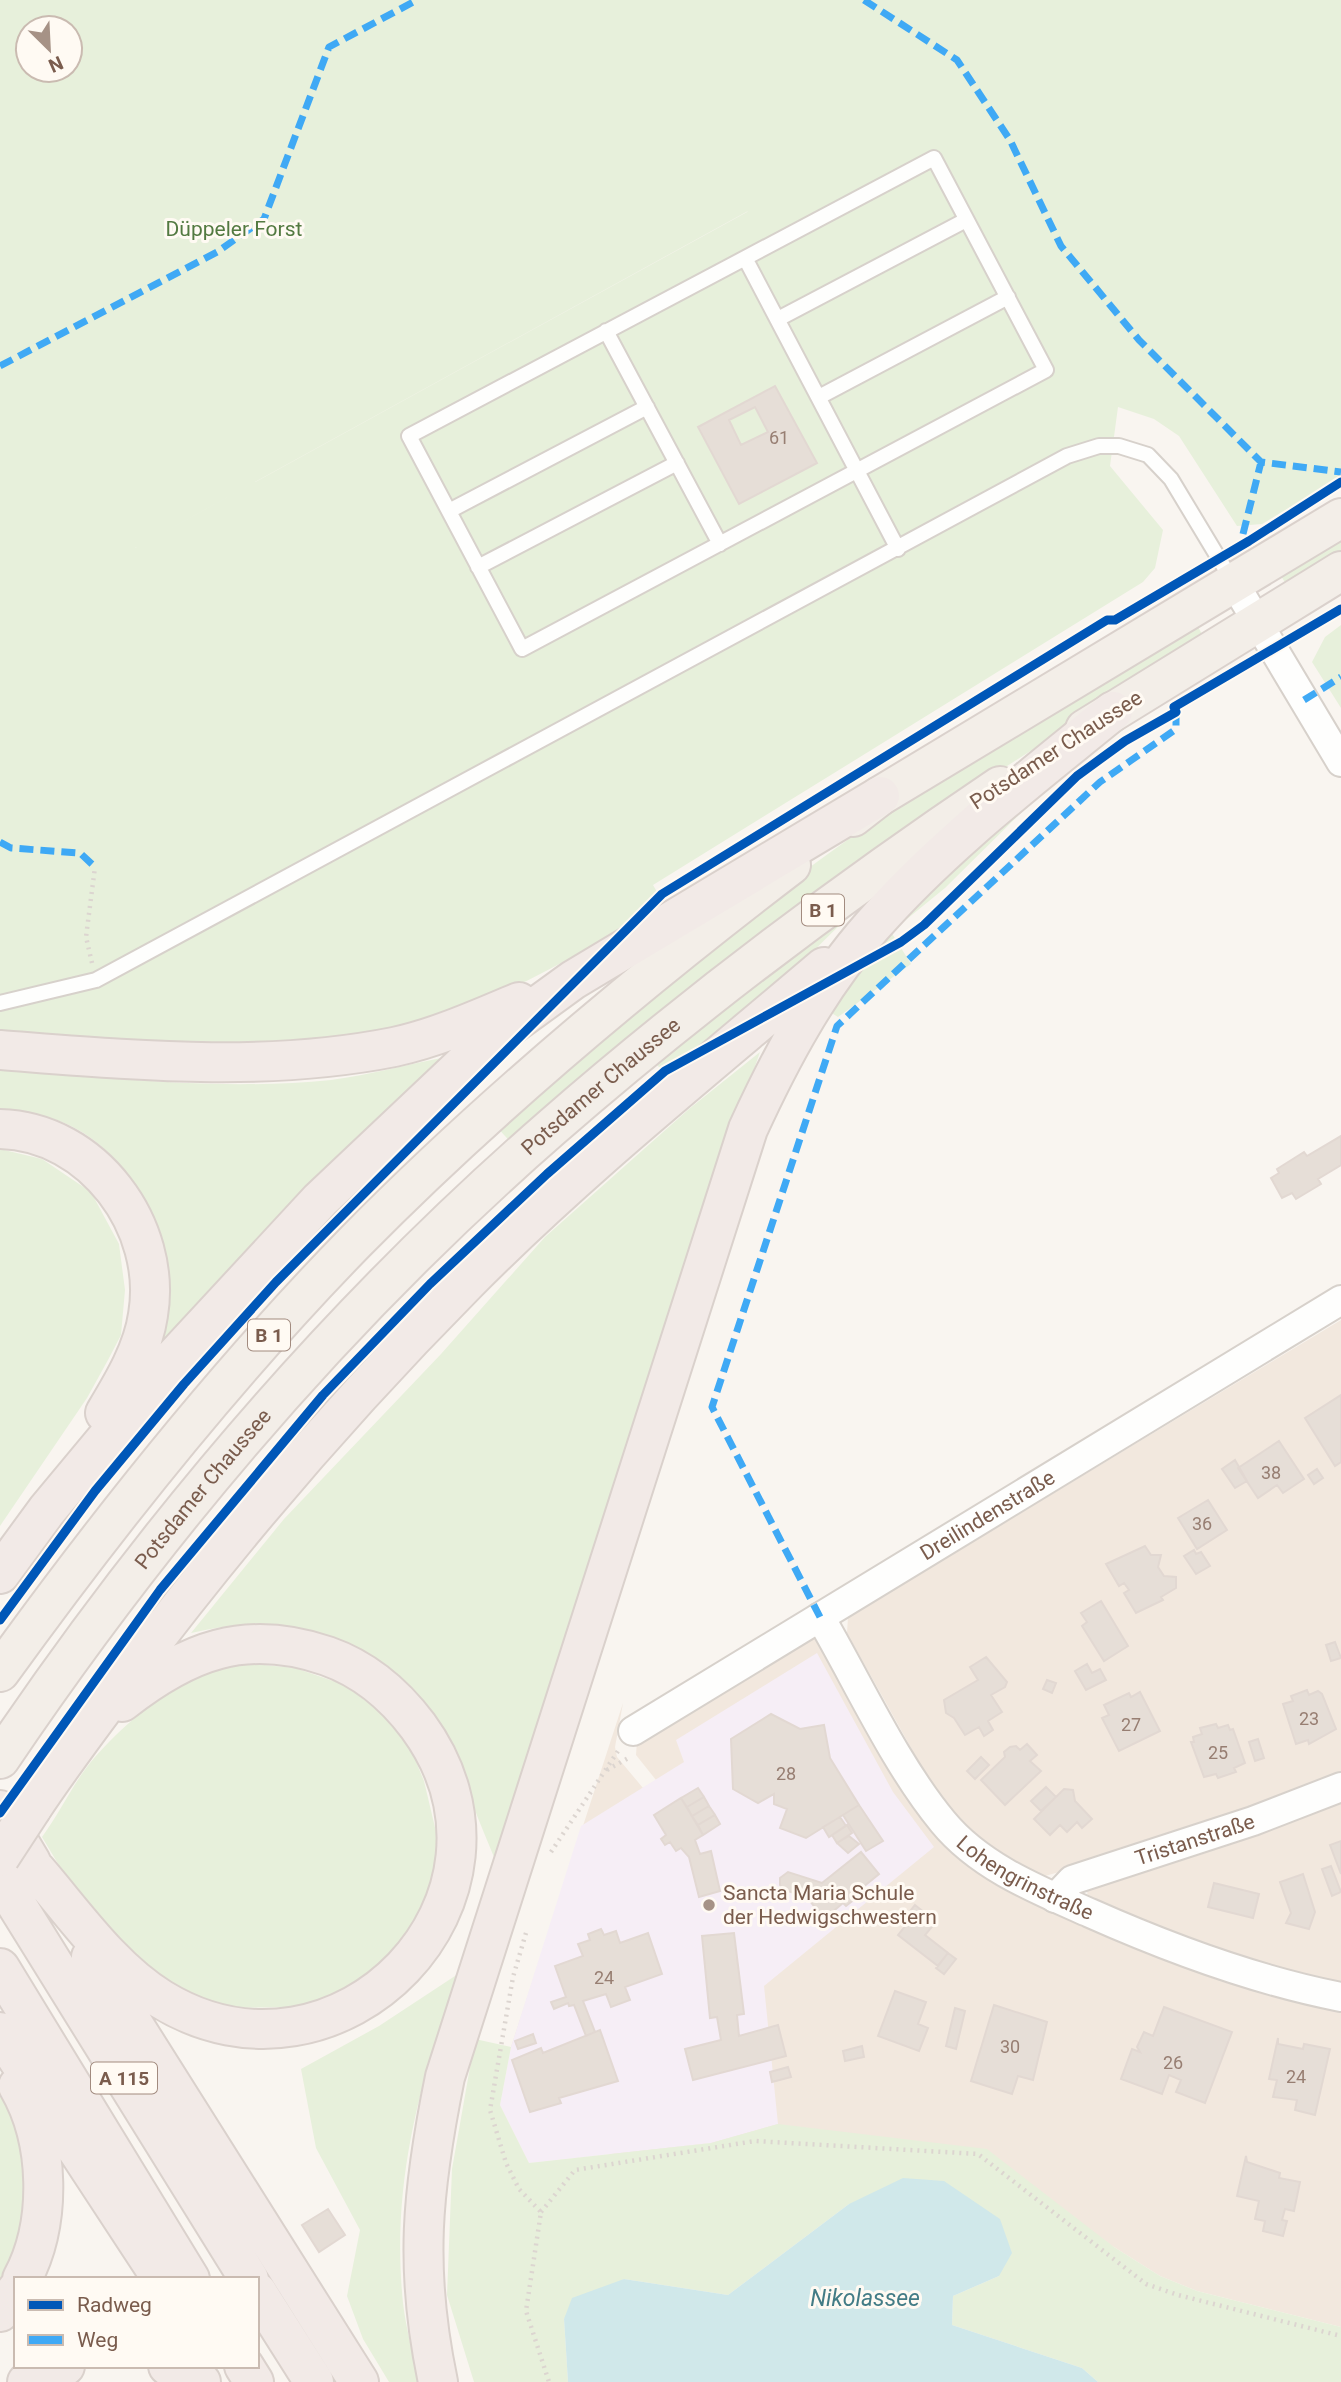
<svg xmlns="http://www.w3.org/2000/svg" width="1341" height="2382" font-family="Roboto,sans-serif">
	<rect width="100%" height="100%" fill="#f9f5f0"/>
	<path fill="#f2e8de" d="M 1341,1320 L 1341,1776 L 1116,1856 L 1045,1876 L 1034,1873 L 993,1850 L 958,1818 L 925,1773 L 847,1633 L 848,1617 Z
		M 807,1638 L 817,1639 L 895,1767 L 1053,1911 L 1138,1950 L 1215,1979 L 1341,2012 L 1341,2327 L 1197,2291 L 1160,2276 L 1114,2247 L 711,2143 L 610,2155 L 511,2047 L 623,1703 L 615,1747 L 617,1757 L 643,1788 L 656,1780 L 636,1755 L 637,1741 Z
		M 1341,1799 L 1341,1985 L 1212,1949 L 1088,1899 L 1087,1890 Z"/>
	<path fill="#f6eef6" d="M 817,1653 L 893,1792 L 934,1847 L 764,1986 L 778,2124 L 711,2143 L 529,2163 L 500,2105 L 511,2047 L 581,1826 L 684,1762 L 676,1740 Z"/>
	<path fill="#e7f0db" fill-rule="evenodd" d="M 0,0 L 1341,0 L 1341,477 L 1262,524 L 1237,526 L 1179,436 L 1154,419 L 1118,407 L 1110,466 L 1163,530 L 1155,568 L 1143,582 L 653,885 L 664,904 C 602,940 539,979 472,1005 C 321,1066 158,1044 0,1035 ZM 28,28 L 70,28 L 70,70 L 28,70 ZM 748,211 L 747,212 L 135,548 Z
		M 1341,532 L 1341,557 L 1289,589 L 1278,571 Z
		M 1195,621 L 1205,640 L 963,794 L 514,1146 L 495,1125 C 596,1042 694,954 798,876 C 924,781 1061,703 1195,621 Z
		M 1341,625 L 1341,708 L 1312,662 L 1325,637 Z
		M 1035,799 L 945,888 L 891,932 L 911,964 L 838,1017 L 825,1009 L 917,893 Z
		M 861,904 L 776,988 L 670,1078 L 655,1063 Z
		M 760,1052 L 689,1257 L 496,1862 C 488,1842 479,1822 472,1802 C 466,1786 464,1766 456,1751 C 397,1646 309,1605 191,1633 L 284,1519 L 441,1354 L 545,1237 L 689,1109 Z
		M 447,1057 L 159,1349 C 162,1329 169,1306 168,1285 C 165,1222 130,1157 73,1127 C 53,1116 22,1111 0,1109 L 0,1069 C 110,1078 220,1091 331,1080 C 370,1075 409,1064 447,1057 Z
		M 0,1149 L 42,1159 L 91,1192 L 119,1244 L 125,1290 L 121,1335 L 108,1360 L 87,1398 L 0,1526 Z
		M 253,1664 L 295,1668 L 345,1685 L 385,1716 L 412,1752 L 424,1781 L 437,1836 L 434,1873 L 426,1900 L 396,1950 L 339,1994 L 302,2007 L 216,2008 L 175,1991 L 134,1960 L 81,1902 L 42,1837 C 61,1811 74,1781 95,1757 C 134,1713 192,1667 253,1664 Z
		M 458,1974 C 419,2085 391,2184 403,2303 C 406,2330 414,2356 419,2382 L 389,2382 L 363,2339 L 347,2296 L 360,2230 L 316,2148 L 301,2069 L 379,2026 Z
		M 475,2039 L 511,2047 L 500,2105 L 529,2163 L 711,2143 L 778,2124 L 987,2149 L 1114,2247 L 1160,2276 L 1197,2291 L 1341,2327 L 1341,2382 L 1098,2382 L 1082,2368 L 952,2325 L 953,2296 L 999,2276 L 849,2204 L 728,2295 L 624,2279 L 564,2319 L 568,2382 L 474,2382 L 447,2295 L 452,2169 Z
		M 0,2081 L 22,2147 L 26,2218 L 0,2283 Z"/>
	<path fill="#d0e8ea" d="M 903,2178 L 944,2181 L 1000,2219 L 1012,2253 L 999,2276 L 953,2296 L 952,2325 L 1082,2368 L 1098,2382 L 568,2382 L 564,2319 L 572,2298 L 624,2279 L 728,2295 L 849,2204 Z"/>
	<path fill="#e6ded7" stroke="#e2d8d2" stroke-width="2" fill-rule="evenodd" d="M 775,386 L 817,463 L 739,504 L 698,427 ZM 755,407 L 768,432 L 741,445 L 729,420 Z
		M 1341,1136 L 1341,1165 L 1318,1179 L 1321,1184 L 1296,1199 L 1292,1193 L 1282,1198 L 1271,1178 L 1279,1173 L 1277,1169 L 1304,1152 L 1307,1156 Z
		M 1341,1395 L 1341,1462 L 1335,1466 L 1305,1418 Z
		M 1279,1441 L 1304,1479 L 1283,1493 L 1277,1485 L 1258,1498 L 1238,1468 Z
		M 1235,1460 L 1247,1481 L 1235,1488 L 1222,1469 Z
		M 1317,1469 L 1323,1478 L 1314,1484 L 1308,1475 Z
		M 1208,1500 L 1227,1530 L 1197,1549 L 1178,1518 Z
		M 1145,1546 L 1151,1555 L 1161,1555 L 1158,1567 L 1164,1576 L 1176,1577 L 1176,1588 L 1161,1597 L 1163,1600 L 1136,1613 L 1124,1593 L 1129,1590 L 1124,1583 L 1119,1586 L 1106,1564 Z
		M 1194,1550 L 1196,1554 L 1201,1552 L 1210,1566 L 1196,1574 L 1184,1556 Z
		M 1101,1601 L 1128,1646 L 1104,1661 L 1082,1626 L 1087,1622 L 1081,1613 Z
		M 1335,1642 L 1341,1658 L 1331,1661 L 1326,1645 Z
		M 986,1657 L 1007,1682 L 1005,1687 L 991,1695 L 1002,1712 L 988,1721 L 993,1730 L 984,1736 L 979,1727 L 965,1735 L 954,1718 L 946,1713 L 944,1700 L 978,1680 L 970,1667 Z
		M 1087,1664 L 1092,1673 L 1100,1669 L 1106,1680 L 1086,1690 L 1075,1671 Z
		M 1047,1680 L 1056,1683 L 1052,1693 L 1043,1689 Z
		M 1307,1690 L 1309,1695 L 1318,1691 L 1322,1694 L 1336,1729 L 1309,1744 L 1308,1740 L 1296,1744 L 1283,1704 L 1293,1701 L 1291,1696 Z
		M 1140,1692 L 1160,1731 L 1119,1751 L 1102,1718 L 1109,1715 L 1104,1705 L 1129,1693 L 1131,1697 Z
		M 771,1714 L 800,1729 L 824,1725 L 830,1758 L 859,1805 L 806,1838 L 780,1828 L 787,1809 L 774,1804 L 774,1794 L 758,1803 L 733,1789 L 731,1739 Z
		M 1216,1724 L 1218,1728 L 1228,1725 L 1230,1730 L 1233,1729 L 1245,1763 L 1234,1768 L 1236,1772 L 1218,1778 L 1216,1774 L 1204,1777 L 1191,1742 L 1194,1742 L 1193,1737 L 1202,1734 L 1200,1728 Z
		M 1258,1739 L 1264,1758 L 1255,1761 L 1249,1742 Z
		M 1027,1744 L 1037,1755 L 1030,1761 L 1041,1771 L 1005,1805 L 981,1780 L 1005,1757 L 1004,1752 L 1010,1747 L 1016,1746 L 1020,1750 Z
		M 981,1757 L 989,1765 L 975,1779 L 967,1771 Z
		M 1046,1787 L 1056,1797 L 1041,1811 L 1031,1801 Z
		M 698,1788 L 704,1797 L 687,1807 L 681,1798 Z
		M 1064,1789 L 1073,1790 L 1075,1801 L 1092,1819 L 1082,1828 L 1077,1822 L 1067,1832 L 1060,1825 L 1050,1835 L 1034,1819 Z
		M 704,1797 L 709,1806 L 692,1816 L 687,1807 Z
		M 681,1798 L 703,1835 L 695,1840 L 700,1854 L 711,1851 L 720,1891 L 699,1897 L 689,1857 L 681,1848 L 676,1851 L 670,1842 L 665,1845 L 661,1839 L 666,1835 L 654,1815 Z
		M 859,1805 L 883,1841 L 866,1851 L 843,1815 Z
		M 709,1806 L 715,1815 L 698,1825 L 692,1816 Z
		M 715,1815 L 720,1824 L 703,1835 L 698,1825 Z
		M 840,1817 L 846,1826 L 829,1837 L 823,1827 Z
		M 847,1825 L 852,1833 L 837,1843 L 832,1835 Z
		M 849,1836 L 859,1844 L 848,1853 L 837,1843 Z
		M 1341,1841 L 1341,1874 L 1330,1845 Z
		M 861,1852 L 879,1874 L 857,1892 L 860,1895 L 846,1906 L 843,1903 L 824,1919 L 806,1896 L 784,1890 L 780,1885 L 780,1878 L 788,1872 L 822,1883 Z
		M 1331,1866 L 1341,1892 L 1332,1896 L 1322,1869 Z
		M 1303,1874 L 1315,1912 L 1309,1929 L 1286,1923 L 1291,1913 L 1280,1882 Z
		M 1214,1883 L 1259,1894 L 1253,1918 L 1208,1907 Z
		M 915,1905 L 936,1922 L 925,1935 L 948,1953 L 938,1966 L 898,1935 L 907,1924 L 903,1920 Z
		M 601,1929 L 604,1935 L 616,1931 L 620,1943 L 648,1933 L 662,1974 L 625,1987 L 630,2000 L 611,2007 L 606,1994 L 583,2001 L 595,2032 L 586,2036 L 574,2005 L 569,2006 L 568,2003 L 554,2009 L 551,2002 L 566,1997 L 555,1966 L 583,1956 L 578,1944 L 590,1940 L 588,1934 Z
		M 734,1933 L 744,2014 L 737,2015 L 739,2036 L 778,2025 L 786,2056 L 693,2080 L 685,2049 L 721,2040 L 717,2017 L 710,2018 L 702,1936 Z
		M 948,1953 L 956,1959 L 944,1974 L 936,1968 Z
		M 895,1991 L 926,2002 L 918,2024 L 928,2028 L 919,2051 L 878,2036 Z
		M 994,2005 L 1047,2022 L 1033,2080 L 1018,2076 L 1012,2094 L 971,2081 Z
		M 1164,2007 L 1232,2032 L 1205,2103 L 1176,2092 L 1181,2080 L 1169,2075 L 1162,2094 L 1121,2079 L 1132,2049 L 1140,2052 L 1137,2047 L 1144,2032 L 1153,2036 Z
		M 955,2008 L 965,2011 L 956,2049 L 946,2046 Z
		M 600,2030 L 618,2081 L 559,2098 L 561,2103 L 530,2112 L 512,2060 L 541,2048 L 543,2053 Z
		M 533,2034 L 536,2043 L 518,2049 L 515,2041 Z
		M 1278,2038 L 1278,2044 L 1303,2049 L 1304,2044 L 1330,2049 L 1315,2115 L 1295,2110 L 1297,2100 L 1273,2097 L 1277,2080 L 1269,2079 Z
		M 862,2046 L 864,2057 L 845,2061 L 843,2051 Z
		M 788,2067 L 791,2077 L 772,2082 L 770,2072 Z
		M 1246,2156 L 1247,2162 L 1280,2173 L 1279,2178 L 1300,2182 L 1294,2211 L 1285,2209 L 1282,2220 L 1287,2221 L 1283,2236 L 1263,2231 L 1265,2221 L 1255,2219 L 1259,2201 L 1237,2196 Z
		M 328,2209 L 345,2235 L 319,2252 L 302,2225 Z"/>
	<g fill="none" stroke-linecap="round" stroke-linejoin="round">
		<g stroke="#d7d1cb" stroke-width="18">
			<path id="service" d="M 934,158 L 1046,370 L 522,649 L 409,436 Z
				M 745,258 L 898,549
				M 778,319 L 966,220
				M 606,331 L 720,544
				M 819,397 L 1008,297
				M 449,511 L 647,407
				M 478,567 L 677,463
				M 0,1003 L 96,980 L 1067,456 L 1099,446 L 1119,446 L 1148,455 L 1171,479 L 1233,582"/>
		</g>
		<g stroke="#d7d1cb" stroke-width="32">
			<g id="minor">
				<path d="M 1234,583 L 1341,762"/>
				<path id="s1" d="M 820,1617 C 858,1682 895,1764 943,1822 C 980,1867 1038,1890 1090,1913 C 1171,1949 1254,1980 1341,1997"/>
				<path id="s2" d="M 633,1731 L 1341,1300"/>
				<path id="s3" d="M 1055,1898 L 1072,1880 L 1253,1821 L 1341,1787"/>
			</g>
		</g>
		<g stroke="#dad1cc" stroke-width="42">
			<g id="primary">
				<path d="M 1085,729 L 1341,571"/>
				<path d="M 853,817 L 880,796 L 1341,518"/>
				<path d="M 0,1672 C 109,1521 225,1375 356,1241 C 490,1105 639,981 791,865"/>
				<path id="s4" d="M 0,1759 C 156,1528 341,1311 551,1128 C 693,1004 844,891 1000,786"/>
			</g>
		</g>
		<g stroke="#dad1cc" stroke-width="42">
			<path id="motorway" d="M 0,1050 C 132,1060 263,1073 394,1047 C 436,1038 479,1019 519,1002
				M 0,1129 C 93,1131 163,1227 148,1315 C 143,1350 123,1383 105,1413
				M 0,1574 L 47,1510 L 171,1361 L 320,1200 L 485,1044 L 573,980 L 880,796
				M 32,1808 C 63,1761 97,1717 131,1671 C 234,1534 345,1405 466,1283 C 578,1170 703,1070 824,967
				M 0,1810 L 31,1862
				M 36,1870 C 74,1914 111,1968 161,1999 C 339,2108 543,1897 418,1726 C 394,1694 364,1669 327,1656 C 245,1628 187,1651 122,1702
				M 0,1878 L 249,2279
				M 91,1957 L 359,2382
				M 0,1968 L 190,2279
				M 0,2032 L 162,2279
				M 18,2086 C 50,2141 52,2223 22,2279
				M 257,2292 L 314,2382
				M 0,2312 L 16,2291
				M 168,2366 L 201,2382
				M 244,2366 L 254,2382
				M 27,2382 L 65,2366
				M 438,2382 C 414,2268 422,2190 445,2077 L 748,1129 C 781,1057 819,986 872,926 C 943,845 1030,779 1113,711"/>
		</g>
		<path stroke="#dcd5d0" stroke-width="4.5" stroke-dasharray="2 5" stroke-linecap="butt" d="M 92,963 L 86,937 L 95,867
			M 607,1770 L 630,1757
			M 551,1852 L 618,1751
			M 526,1933 L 513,1977 L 490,2110 L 506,2163 L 519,2189 L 541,2212 L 526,2311 L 549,2382
			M 541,2212 L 575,2170 L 755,2141 L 978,2154 L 1146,2284 L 1178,2295 L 1341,2336"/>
		<use href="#service" stroke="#fefefd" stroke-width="14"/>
		<use href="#minor" stroke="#fefefd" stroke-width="28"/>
		<use href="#primary" stroke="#f3eee8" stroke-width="38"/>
		<use href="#motorway" stroke="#f2eae7" stroke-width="38"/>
		<g stroke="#dad1cc" stroke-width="42" stroke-linecap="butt">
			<path id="motorway-bridge" d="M 0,1857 L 32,1808"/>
		</g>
		<use href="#motorway-bridge" stroke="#f2eae7" stroke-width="38"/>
		<path stroke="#3fa9f5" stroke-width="7" stroke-dasharray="14 7" stroke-linecap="butt" d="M 864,0 L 957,60 L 1010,140 L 1061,246 L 1139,340 L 1261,462 L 1341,472
			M 0,366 L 217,252 L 264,219 L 329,47 L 417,0
			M 1243,534 L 1261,462
			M 1304,700 L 1341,677
			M 0,842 L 11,848 L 80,853 L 95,867
			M 820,1617 L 712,1407 L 837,1026 L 1100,782 L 1176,729 L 1176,712 L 1172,714"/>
		<g stroke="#fffaf3" stroke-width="13">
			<path id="cycleway" d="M 0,1620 L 95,1491 L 184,1384 L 276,1282 L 662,894 L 1107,620 L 1115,620 L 1249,541 L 1341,482
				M 0,1813 L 160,1590 L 323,1395 L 430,1284 L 547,1174 L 665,1071 L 901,942 L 924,925 L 1077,776 L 1125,741 L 1176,712 L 1174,707 L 1341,609"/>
		</g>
		<use href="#cycleway" stroke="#0057b8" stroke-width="9"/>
	</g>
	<circle fill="#a69286" stroke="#fffaf3" stroke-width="2.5" cx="709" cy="1905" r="7"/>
	<g text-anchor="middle" stroke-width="6" stroke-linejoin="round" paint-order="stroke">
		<g font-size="18" fill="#977e72">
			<text x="779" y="444">61</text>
			<text x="1271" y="1479">38</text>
			<text x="1202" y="1530">36</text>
			<text x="1309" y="1725">23</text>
			<text x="1131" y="1731">27</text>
			<text x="1218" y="1759">25</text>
			<text x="786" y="1780">28</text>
			<text x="604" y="1984">24</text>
			<text x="1010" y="2053">30</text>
			<text x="1173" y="2069">26</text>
			<text x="1296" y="2083">24</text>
		</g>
		<g fill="#fffaf3" stroke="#a28b7f" stroke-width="2">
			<rect x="802" y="894.5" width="42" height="31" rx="5"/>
			<rect x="248" y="1319.5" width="42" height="31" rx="5"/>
			<rect x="91" y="2062.5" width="66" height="31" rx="5"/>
		</g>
		<g font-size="19" font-weight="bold" fill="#7a5c4d">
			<text x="823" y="917">B 1</text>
			<text x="269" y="1342">B 1</text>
			<text x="124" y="2085">A 115</text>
		</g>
		<g font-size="21" fill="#537a41" stroke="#fffaf3">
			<text x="234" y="236">Düppeler Forst</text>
		</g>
		<g font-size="21" fill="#7a5c4d" stroke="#fffaf3">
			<text transform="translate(1056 750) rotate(-33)" y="7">Potsdamer Chaussee</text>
			<text dy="7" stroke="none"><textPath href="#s4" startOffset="905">Potsdamer Chaussee</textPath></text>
			<text dy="7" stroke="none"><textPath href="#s4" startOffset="338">Potsdamer Chaussee</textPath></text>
			<text dy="7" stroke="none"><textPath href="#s2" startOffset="415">Dreilindenstraße</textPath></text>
			<text dy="7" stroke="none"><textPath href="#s3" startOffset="154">Tristanstraße</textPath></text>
			<text dy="7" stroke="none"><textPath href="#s1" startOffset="340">Lohengrinstraße</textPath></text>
		</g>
		<g font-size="21" fill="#7a5c4d" stroke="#fffaf3" text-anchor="start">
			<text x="723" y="1900">Sancta Maria Schule<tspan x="723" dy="24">der Hedwigschwestern</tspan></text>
		</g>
		<g font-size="23" font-style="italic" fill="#437c86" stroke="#fffaf3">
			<text x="865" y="2306">Nikolassee</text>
		</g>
	</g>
	<rect x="14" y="2277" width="245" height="91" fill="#fffaf3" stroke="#cabbb1" stroke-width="2"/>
	<rect x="28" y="2300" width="35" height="10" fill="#0057b8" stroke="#cabbb1" stroke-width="2"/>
	<text x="77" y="2312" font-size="21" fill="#7a5c4d">Radweg</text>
	<rect x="28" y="2335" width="35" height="10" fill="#3fa9f5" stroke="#cabbb1" stroke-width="2"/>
	<text x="77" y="2347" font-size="21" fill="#7a5c4d">Weg</text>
	<g transform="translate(49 49) rotate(156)"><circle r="33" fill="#fffaf3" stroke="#cabbb1" stroke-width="2"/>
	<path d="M0-5L12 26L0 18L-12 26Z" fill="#a69286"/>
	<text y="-10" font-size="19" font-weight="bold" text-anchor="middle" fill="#7a5c4d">N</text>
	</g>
</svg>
